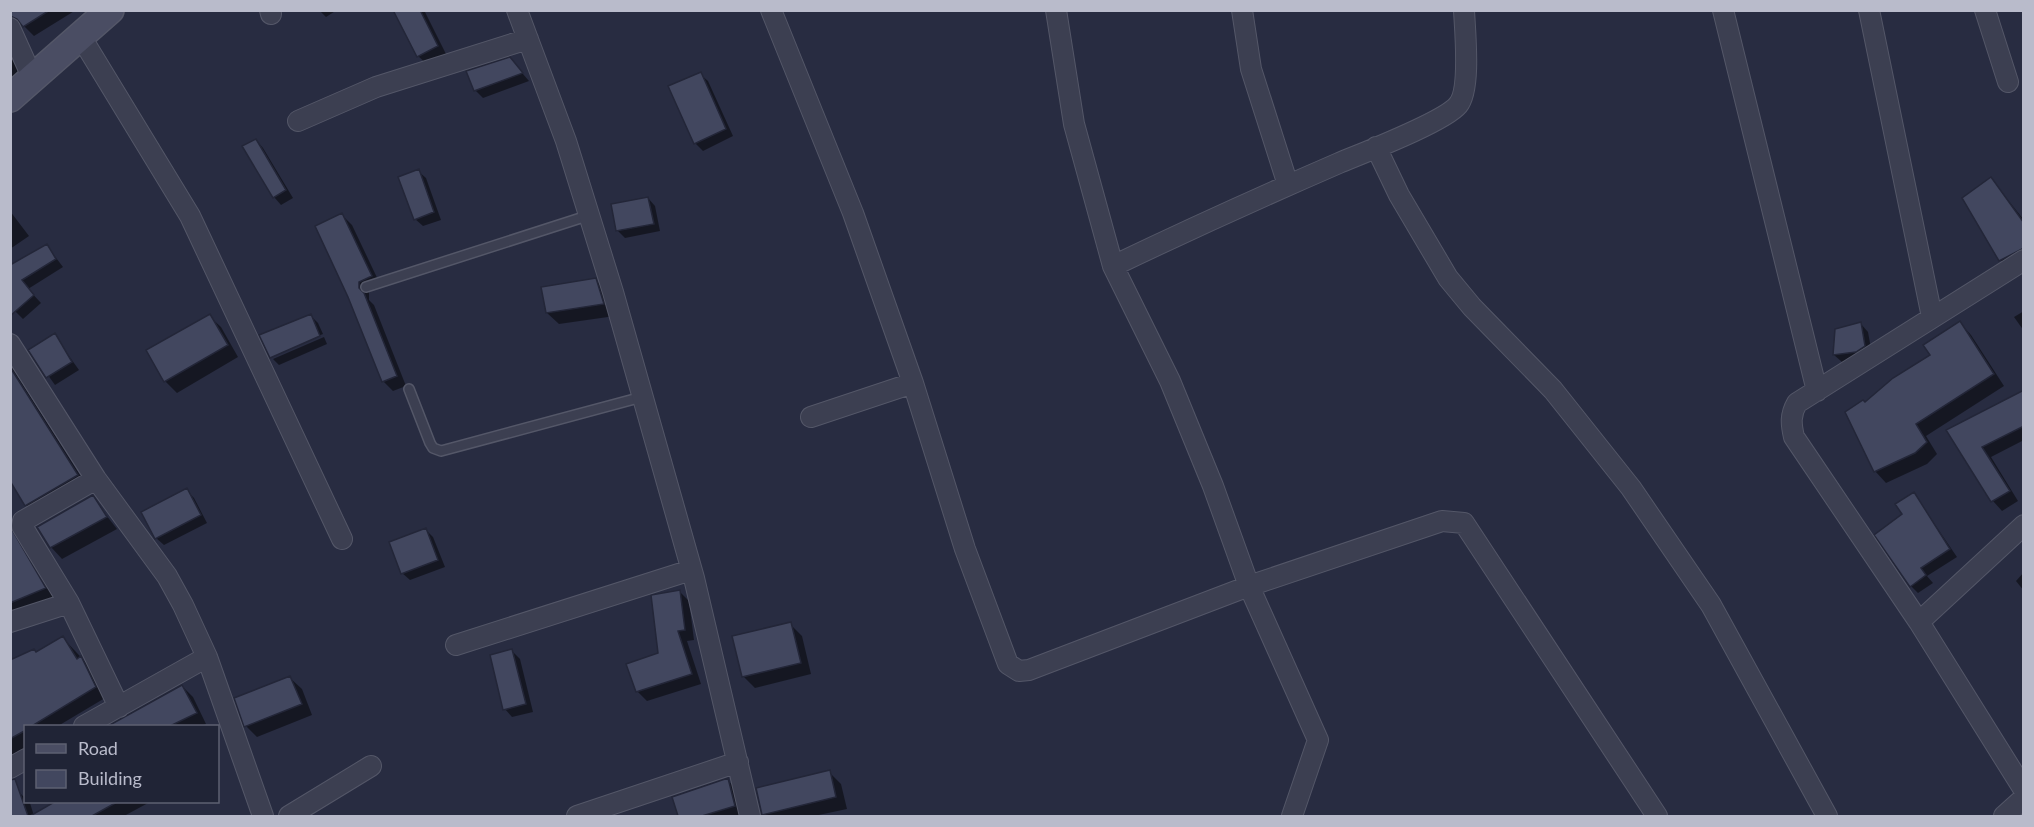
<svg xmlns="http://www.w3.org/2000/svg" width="2034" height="827" font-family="Lato,sans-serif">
	<rect width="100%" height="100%" fill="#282c41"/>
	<path fill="#0007" d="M 10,10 L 76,10 L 34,36 L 23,25 L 10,30 Z
		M 319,10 L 337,10 L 326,17 Z
		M 394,10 L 424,10 L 448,58 L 430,67 L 418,56 Z
		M 10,49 L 22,74 L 10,80 Z
		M 517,67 L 529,81 L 483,98 L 475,90 Z
		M 700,74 L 708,81 L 733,136 L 703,151 L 695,143 Z
		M 256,140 L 263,148 L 293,198 L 281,205 L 274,197 Z
		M 418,171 L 426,178 L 441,220 L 423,226 L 415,219 Z
		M 1991,179 L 2024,220 L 2024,266 L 2012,272 L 2001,260 L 1964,199 Z
		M 648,198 L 655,206 L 660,231 L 625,238 L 617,230 Z
		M 10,211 L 29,236 L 10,249 Z
		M 342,215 L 352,225 L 381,286 L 369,292 L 369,300 L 374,305 L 406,386 L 393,391 L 383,381 L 350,296 Z
		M 47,246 L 63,267 L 28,289 L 41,303 L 23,319 L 10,306 L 10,270 Z
		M 596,280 L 607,292 L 615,316 L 559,324 L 547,313 Z
		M 2024,311 L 2024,331 L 2014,317 Z
		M 310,315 L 318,323 L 323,334 L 272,355 L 272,358 L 261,336 Z
		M 209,316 L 221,327 L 238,357 L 177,393 L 165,381 Z
		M 1960,323 L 1971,335 L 2004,386 L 1926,436 L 1937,454 L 1927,464 L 1886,483 L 1875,471 L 1865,404 L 1932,356 Z
		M 1861,324 L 1868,332 L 1872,354 L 1864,359 L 1842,362 L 1834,355 L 1837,330 Z
		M 54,335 L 79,370 L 55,385 L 30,350 Z
		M 324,337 L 327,344 L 279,365 L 273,359 Z
		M 10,364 L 87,486 L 36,515 L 26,505 L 13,482 L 10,484 Z
		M 2024,392 L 2024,440 L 1991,457 L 2018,501 L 2002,511 L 1993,501 L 1948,430 Z
		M 186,490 L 194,498 L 207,523 L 164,545 L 156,538 Z
		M 1914,494 L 1957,557 L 1927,576 L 1933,583 L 1918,593 L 1911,586 L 1904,514 Z
		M 92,497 L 117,529 L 62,559 L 51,547 Z
		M 10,526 L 20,535 L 21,544 L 54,598 L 10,617 Z
		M 426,530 L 433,537 L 445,567 L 410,580 L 402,573 Z
		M 2024,572 L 2024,591 L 2016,581 Z
		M 679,591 L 689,601 L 694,640 L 687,641 L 701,684 L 647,701 L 637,691 L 660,654 Z
		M 790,624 L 802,636 L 811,674 L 755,688 L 743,676 Z
		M 63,638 L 91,668 L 105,698 L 58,726 L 26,726 L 26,750 L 15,758 L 10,753 L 10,662 L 36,653 Z
		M 512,651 L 520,659 L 533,712 L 512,717 L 505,709 Z
		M 290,678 L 302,689 L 312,715 L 257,737 L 246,726 Z
		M 182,686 L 193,697 L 206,724 L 202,726 L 111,726 Z
		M 829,772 L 841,784 L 847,809 L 814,816 L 765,816 L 763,814 Z
		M 727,780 L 739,791 L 746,816 L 680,816 L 674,798 Z
		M 19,792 L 30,803 L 34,816 L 59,802 L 150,802 L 124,816 L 10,816 L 10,794 Z"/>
	<path fill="#42475f" stroke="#232638" stroke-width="1.5" d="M 10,10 L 50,10 L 23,27 L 17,19 L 10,16 Z
		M 393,10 L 420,10 L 438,46 L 417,57 Z
		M 510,57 L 523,73 L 474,91 L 466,71 Z
		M 701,72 L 726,129 L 694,144 L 668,86 Z
		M 256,139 L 286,190 L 273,198 L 242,146 Z
		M 419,169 L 434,212 L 414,220 L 398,177 Z
		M 1991,177 L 2024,223 L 2024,248 L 1999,261 L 1962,198 Z
		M 648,197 L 654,224 L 616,231 L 611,204 Z
		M 342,213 L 372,276 L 359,282 L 359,288 L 364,293 L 397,376 L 382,382 L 348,297 L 315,226 Z
		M 47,244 L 56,259 L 22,280 L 34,295 L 10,316 L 10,265 Z
		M 596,278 L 604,304 L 546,313 L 541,287 Z
		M 210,314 L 228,345 L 164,382 L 146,350 Z
		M 311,314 L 320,336 L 270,358 L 259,335 Z
		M 1960,321 L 1994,374 L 1916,424 L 1927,442 L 1915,453 L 1874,472 L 1845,412 L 1863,400 L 1865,402 L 1893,378 L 1930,355 L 1923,345 Z
		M 1861,322 L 1865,346 L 1856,352 L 1833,355 L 1835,329 Z
		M 55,333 L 72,362 L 46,378 L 28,350 Z
		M 10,367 L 78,475 L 25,506 L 10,481 Z
		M 2024,390 L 2024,426 L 1982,447 L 2010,491 L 1991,502 L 1946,430 Z
		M 187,488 L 201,515 L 155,539 L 141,512 Z
		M 1914,492 L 1950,549 L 1921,568 L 1926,575 L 1910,587 L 1874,535 L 1902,514 L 1895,504 Z
		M 93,495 L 107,517 L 50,548 L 37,527 Z
		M 10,526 L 46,588 L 10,603 Z
		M 426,528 L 438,560 L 401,574 L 389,542 Z
		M 680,590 L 685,630 L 678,631 L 692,674 L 636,692 L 626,664 L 658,653 L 651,595 Z
		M 791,622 L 801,663 L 742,677 L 732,636 Z
		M 63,636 L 77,659 L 81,656 L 96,687 L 32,726 L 26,726 L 26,730 L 10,739 L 10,660 L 34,649 L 36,652 Z
		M 512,649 L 526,704 L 503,710 L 490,655 Z
		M 290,676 L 302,704 L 244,727 L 234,698 Z
		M 182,685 L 197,713 L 170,726 L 108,726 Z
		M 830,770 L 836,797 L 762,815 L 756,788 Z
		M 728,778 L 735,806 L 702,816 L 678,816 L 672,797 Z
		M 15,779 L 28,816 L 10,816 L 10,780 Z
		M 56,801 L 119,801 L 92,816 L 30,816 Z"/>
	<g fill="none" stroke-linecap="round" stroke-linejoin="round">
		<g stroke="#545768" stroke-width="12">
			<path id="lane" d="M 366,287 L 590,215
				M 409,389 L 430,443 L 433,448 L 441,451 L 642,397"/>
		</g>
		<g stroke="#545768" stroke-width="22">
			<path id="street" d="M 270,10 L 271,14
				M 517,10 L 566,141 L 613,292 L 694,578 L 750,816
				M 771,10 L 853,213 L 913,383 L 965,549 L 1008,664 L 1019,671 L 1029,670 L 1249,586 L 1442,521 L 1464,523 L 1657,816
				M 1056,10 L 1074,124 L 1113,266 L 1170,381 L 1213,486 L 1249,586 L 1318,740 L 1292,816
				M 1242,10 L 1251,69 L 1288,185
				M 1723,10 L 1817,391
				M 1869,10 L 1932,317
				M 1985,10 L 2008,82
				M 10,28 L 33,79
				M 81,37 L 190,216 L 342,539
				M 298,121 L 376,87 L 528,39
				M 1376,147 L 1399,195 L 1448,278 L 1472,307 L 1553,390 L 1631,488 L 1711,605 L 1827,816
				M 2024,260 L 1797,403 C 1790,415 1791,424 1794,437 L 1919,622 L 2024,790
				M 1113,266 C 1188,230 1263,196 1339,163 C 1363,153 1444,122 1458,105 C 1471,90 1465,32 1464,10
				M 10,344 L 96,479 L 167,576 L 183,605 L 207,657 L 263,816
				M 811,417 L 913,383
				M 96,479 L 23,521 L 22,526 L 69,603 L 119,707
				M 10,622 L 69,603
				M 1919,622 L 2024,525
				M 456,645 L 691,570
				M 84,726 L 207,657
				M 10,768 L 26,759
				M 289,816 L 371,766
				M 577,816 L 738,762
				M 2004,816 L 2024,798"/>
		</g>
		<g stroke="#545768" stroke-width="30">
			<path id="secondary" d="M 10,98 L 110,10"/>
		</g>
		<use href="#lane" stroke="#3c3f51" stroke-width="9"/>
		<use href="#street" stroke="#3c3f51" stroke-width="20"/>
		<use href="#secondary" stroke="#4a4d63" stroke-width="27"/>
	</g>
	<rect width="2034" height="827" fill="none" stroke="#b9bbcb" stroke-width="24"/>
	<rect x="24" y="725" width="195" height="78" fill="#202436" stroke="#5d6072" stroke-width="1.5"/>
	<rect x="36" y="744" width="30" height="9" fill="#4a4d63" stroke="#5d6072" stroke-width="1.5"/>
	<text x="78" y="755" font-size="18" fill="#b9bbcb">Road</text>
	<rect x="36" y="770" width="30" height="18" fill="#42475f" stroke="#5d6072" stroke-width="1.5"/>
	<text x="78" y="785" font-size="18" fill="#b9bbcb">Building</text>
</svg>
